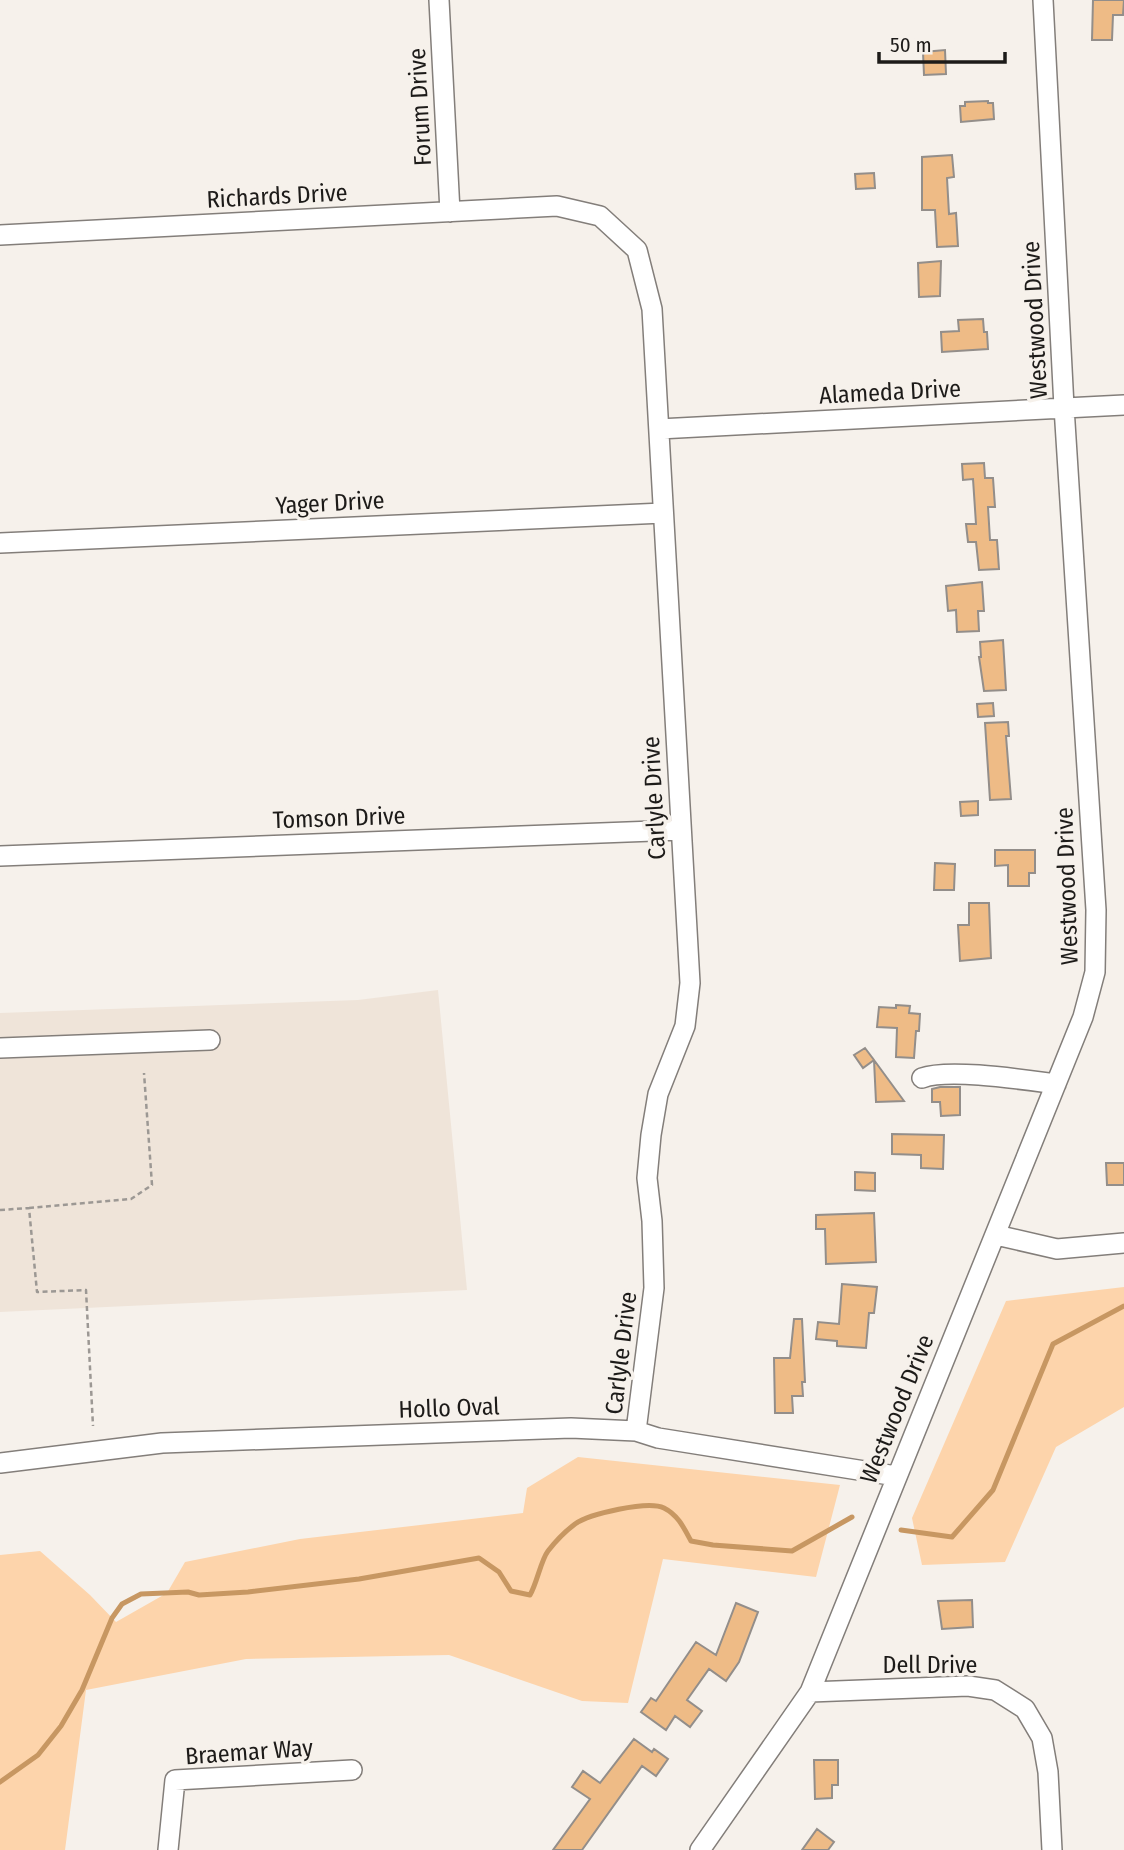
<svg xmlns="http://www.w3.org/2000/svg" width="1124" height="1850" font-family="'Fira Sans Condensed',sans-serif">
	<rect width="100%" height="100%" fill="#f6f1eb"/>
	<path fill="#efe4d9" d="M 438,990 L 467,1290 L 0,1312 L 0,1013 L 358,1000 Z"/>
	<path fill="#fdd4ab" d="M 1124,1287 L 1124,1407 L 1056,1447 L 1005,1562 L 922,1565 L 912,1518 L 1006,1301 Z
		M 578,1457 L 840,1485 L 816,1577 L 663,1559 L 628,1703 L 582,1701 L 449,1655 L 246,1659 L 86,1690 L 65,1850 L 0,1850 L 0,1555 L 40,1551 L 90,1595 L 116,1622 L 167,1593 L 185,1562 L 300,1539 L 523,1513 L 527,1488 Z"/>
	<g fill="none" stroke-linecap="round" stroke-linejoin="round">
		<path stroke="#c79762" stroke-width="5" d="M 901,1530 L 952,1537 L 993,1490 L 1053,1344 L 1124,1306
			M 0,1782 L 38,1755 L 61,1726 L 82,1690 L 112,1618 L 122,1604 L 141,1594 L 188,1592 L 199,1595 L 248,1592 L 359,1579 L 479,1558 L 499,1572 L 511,1591 L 530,1595 C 537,1583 541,1560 548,1551 C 555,1542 567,1530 575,1524 C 589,1514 648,1500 664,1508 C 678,1515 684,1528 691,1541 L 713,1545 L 792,1551 L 852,1517"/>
	</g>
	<path fill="#eebb86" stroke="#938e8a" stroke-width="2" d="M 1093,0 L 1124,0 L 1123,15 L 1113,15 L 1112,40 L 1092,40 Z
		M 945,50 L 946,74 L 924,75 L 923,52 Z
		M 988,101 L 988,103 L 993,103 L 994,119 L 961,122 L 960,106 L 965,106 L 965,102 Z
		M 952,155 L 954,177 L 947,178 L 949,214 L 956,213 L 958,246 L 937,247 L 935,210 L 922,210 L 922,157 Z
		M 874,173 L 875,188 L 856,189 L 855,174 Z
		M 941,261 L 940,296 L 919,297 L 918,263 Z
		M 983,319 L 984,332 L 987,332 L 988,349 L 942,352 L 941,332 L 959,331 L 958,320 Z
		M 984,463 L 985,478 L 993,478 L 995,507 L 988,507 L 990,540 L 997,540 L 999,569 L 979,570 L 976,542 L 968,542 L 966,524 L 976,524 L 973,479 L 963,480 L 962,464 Z
		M 982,582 L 984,611 L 978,611 L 979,631 L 957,632 L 956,610 L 948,611 L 946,586 Z
		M 1003,640 L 1006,690 L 984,691 L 979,657 L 981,657 L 980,642 Z
		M 993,703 L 994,716 L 978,717 L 977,704 Z
		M 1008,722 L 1009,736 L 1006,736 L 1011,799 L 990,800 L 985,723 Z
		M 978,801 L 978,815 L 961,816 L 960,802 Z
		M 995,850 L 1035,850 L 1035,873 L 1029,873 L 1029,886 L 1008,886 L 1008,865 L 995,866 Z
		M 935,863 L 955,864 L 954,890 L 934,890 Z
		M 969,903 L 989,903 L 991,958 L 960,961 L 958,925 L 969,925 Z
		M 896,1005 L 910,1006 L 909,1013 L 920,1014 L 919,1031 L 916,1031 L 914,1058 L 896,1057 L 897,1028 L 877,1027 L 879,1007 L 896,1008 Z
		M 865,1048 L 874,1060 L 863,1068 L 854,1055 Z
		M 874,1060 L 904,1101 L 876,1102 Z
		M 940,1087 L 960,1087 L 960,1115 L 941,1116 L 940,1102 L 932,1102 L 932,1089 Z
		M 892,1134 L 944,1135 L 943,1169 L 921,1168 L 921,1155 L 892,1154 Z
		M 1106,1163 L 1124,1163 L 1124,1185 L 1107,1185 Z
		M 855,1172 L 875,1173 L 875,1191 L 855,1190 Z
		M 874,1213 L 876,1262 L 826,1264 L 825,1229 L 816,1229 L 816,1215 Z
		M 842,1284 L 877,1287 L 874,1313 L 869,1313 L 866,1348 L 837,1346 L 837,1341 L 816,1339 L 818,1322 L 839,1324 Z
		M 794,1319 L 802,1319 L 805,1382 L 802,1382 L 803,1396 L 792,1396 L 793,1413 L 775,1413 L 774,1358 L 790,1358 Z
		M 972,1600 L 973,1627 L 942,1629 L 938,1601 Z
		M 736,1603 L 758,1612 L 739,1662 L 726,1681 L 709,1669 L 687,1700 L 702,1711 L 690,1727 L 675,1716 L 666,1730 L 641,1712 L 651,1698 L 656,1701 L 696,1642 L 716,1655 Z
		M 634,1739 L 652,1752 L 654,1749 L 668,1759 L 656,1776 L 642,1766 L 582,1850 L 553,1850 L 590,1799 L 572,1787 L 583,1771 L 600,1783 Z
		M 814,1760 L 838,1760 L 838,1785 L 832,1785 L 832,1798 L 815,1799 Z
		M 817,1829 L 834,1842 L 828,1850 L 802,1850 Z"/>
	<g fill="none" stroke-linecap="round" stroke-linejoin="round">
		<g stroke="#837e7a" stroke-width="22">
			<path id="minor" d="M 439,0 L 450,212
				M 0,235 L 557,206 L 600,216 L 637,250 L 652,309 L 690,983 L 685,1026 L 658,1094 L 651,1135 L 647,1178 L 652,1221 L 654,1288 L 636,1431
				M 659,429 L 1124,405
				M 0,543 L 663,513
				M 0,856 L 680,830
				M 0,1048 L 210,1040
				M 922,1078 C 949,1068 1025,1080 1056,1084
				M 996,1235 L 1057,1249 L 1124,1243
				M 0,1463 L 162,1443 L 571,1428 L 636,1431 L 658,1438 L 896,1476
				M 810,1692 L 968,1686 L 995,1690 L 1025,1709 L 1042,1738 L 1048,1772 L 1052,1850
				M 168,1850 L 175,1780 L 352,1770
				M 700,1850 L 810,1692 L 1083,1017 L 1095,972 L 1096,910 L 1064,407 L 1043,0"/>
		</g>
		<path stroke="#9c9894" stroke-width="2.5" stroke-dasharray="5 3.5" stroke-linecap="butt" d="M 29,1208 L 131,1199 L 152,1185 L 144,1073
			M 0,1210 L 29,1208 L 37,1292 L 86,1290 L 93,1426"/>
		<use href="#minor" stroke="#fff" stroke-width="19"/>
	</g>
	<g text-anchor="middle" stroke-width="7" stroke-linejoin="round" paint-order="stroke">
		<g font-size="24" fill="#1d1b19" stroke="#f6f1eb">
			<text transform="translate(420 107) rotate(-93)" y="8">Forum Drive</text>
			<text transform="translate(277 196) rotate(-3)" y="8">Richards Drive</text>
			<text transform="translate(1035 320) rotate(-93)" y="8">Westwood Drive</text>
			<text transform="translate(890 392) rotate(-3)" y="8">Alameda Drive</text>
			<text transform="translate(330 503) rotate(-3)" y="8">Yager Drive</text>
			<text transform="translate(654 798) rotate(-93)" y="8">Carlyle Drive</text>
			<text transform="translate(339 818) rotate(-2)" y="8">Tomson Drive</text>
			<text transform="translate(1067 886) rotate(-92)" y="8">Westwood Drive</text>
			<text transform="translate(621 1353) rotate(-83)" y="8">Carlyle Drive</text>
			<text transform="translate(449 1408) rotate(-2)" y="8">Hollo Oval</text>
			<text transform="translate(897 1409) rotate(-68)" y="8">Westwood Drive</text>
			<text x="930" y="1673">Dell Drive</text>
			<text transform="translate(249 1752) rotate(-4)" y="8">Braemar Way</text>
		</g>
	</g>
	<path d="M879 52v10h126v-10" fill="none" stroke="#1d1b19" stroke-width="3.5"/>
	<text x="890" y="52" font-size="21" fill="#1d1b19" stroke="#f6f1eb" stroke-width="5" paint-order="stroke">50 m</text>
</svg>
